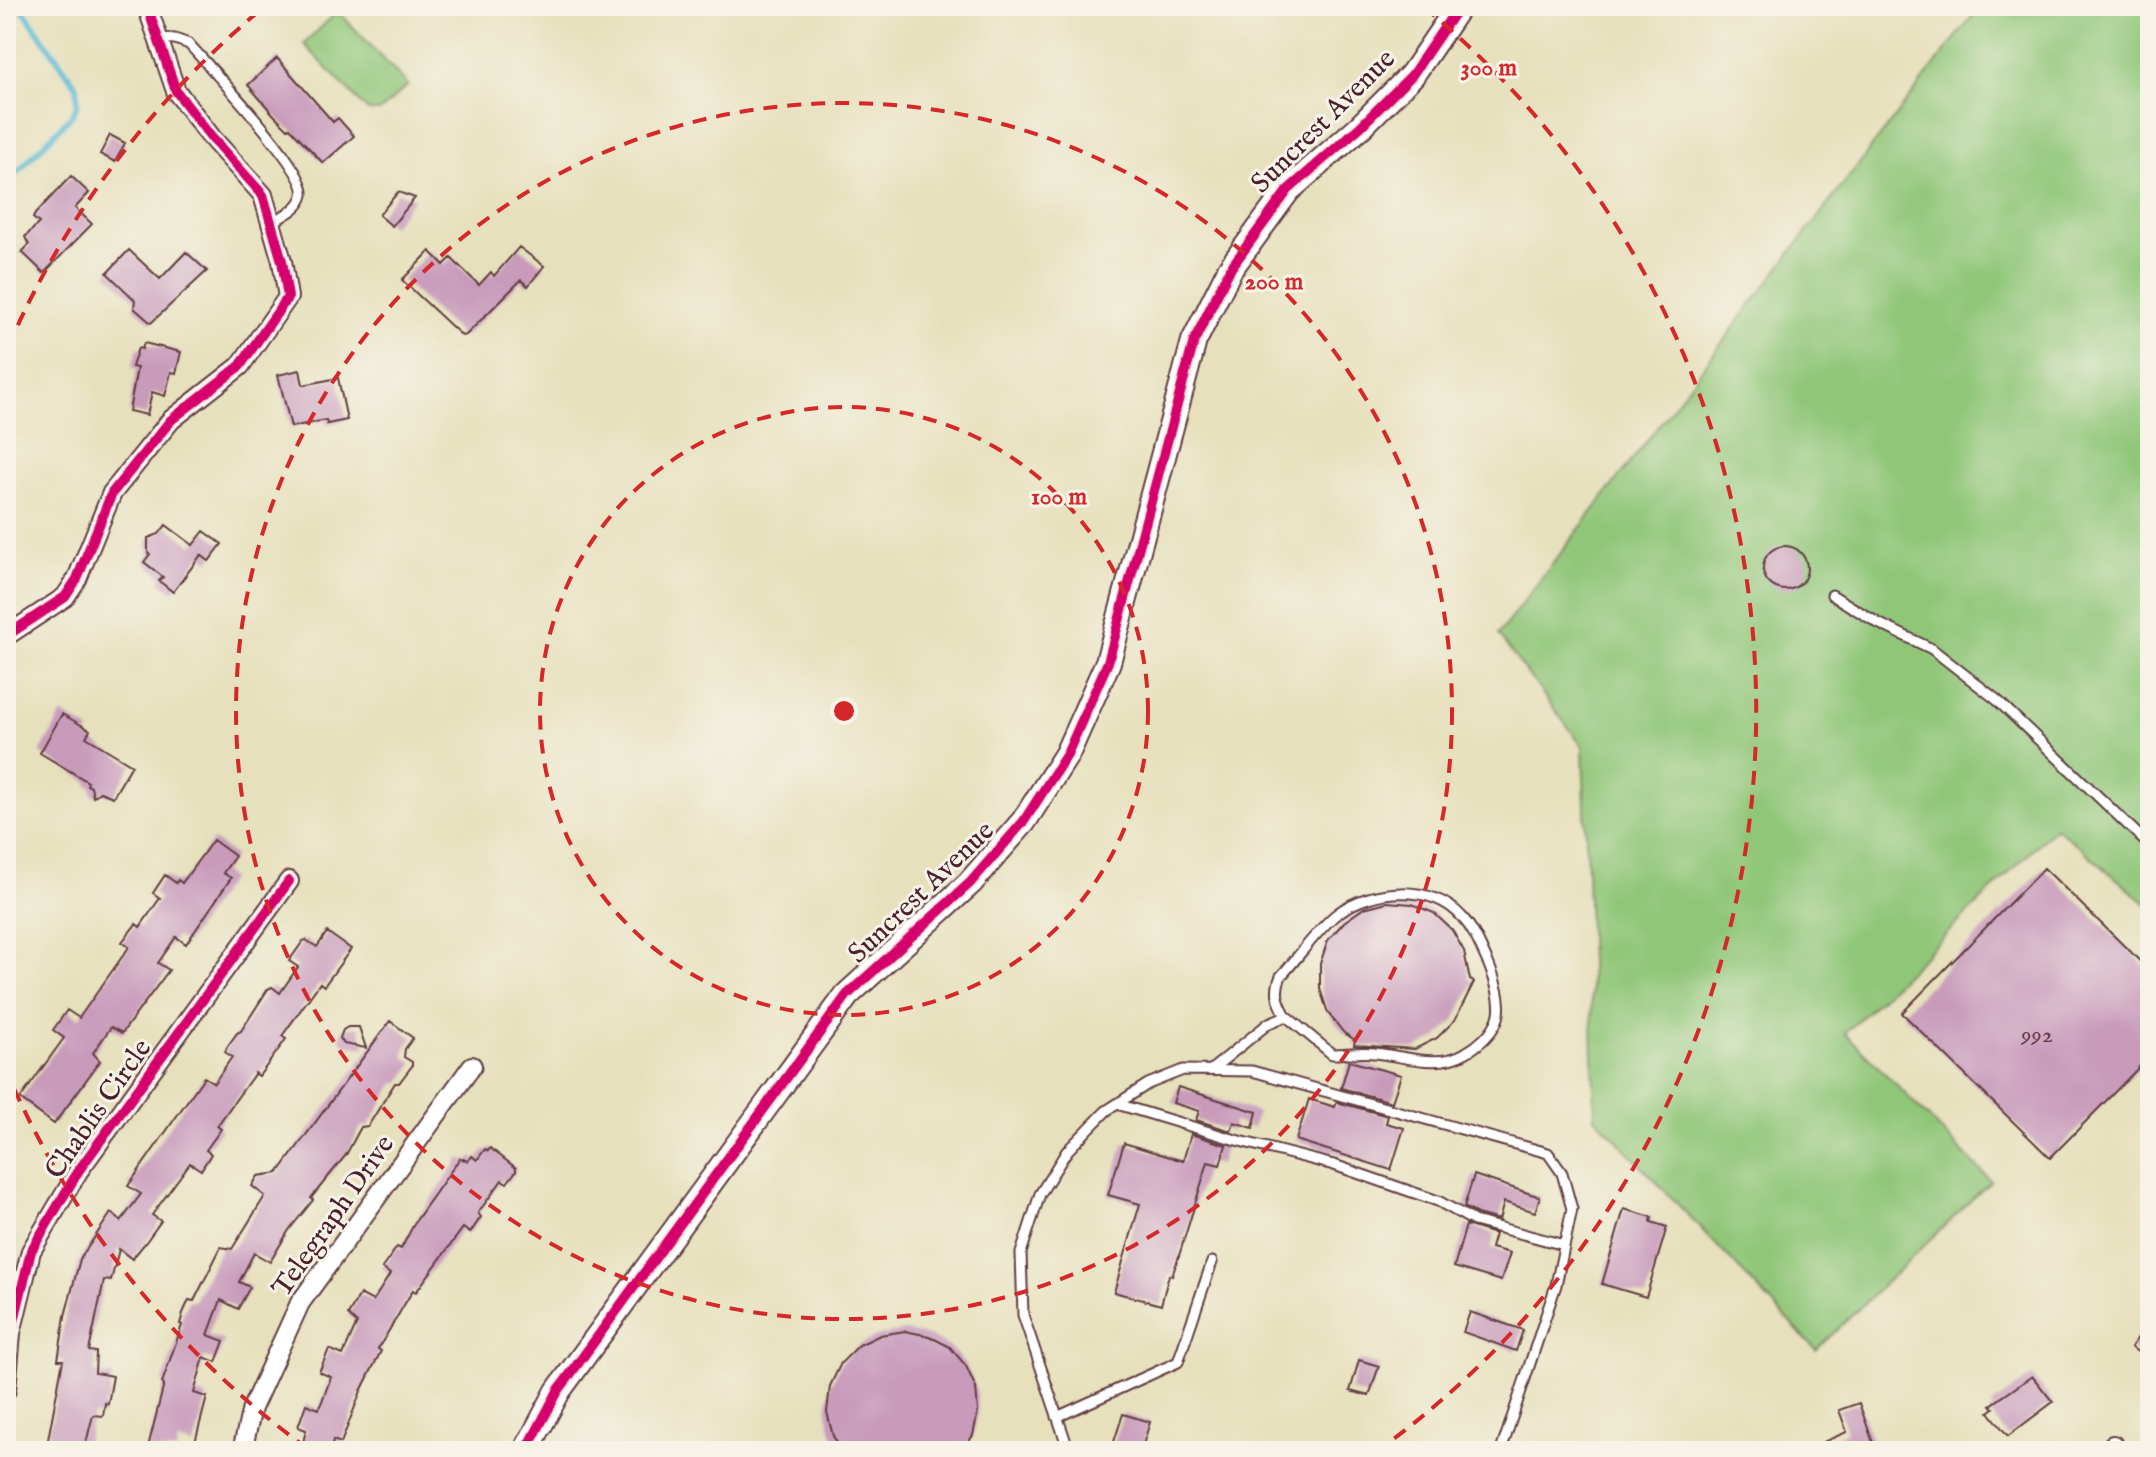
<svg xmlns="http://www.w3.org/2000/svg" width="2156" height="1457" font-family="'IM FELL English',serif">
	<rect width="100%" height="100%" fill="#f7f3e8"/>
	<filter id="ink" filterUnits="userSpaceOnUse"><feTurbulence type="fractalNoise" baseFrequency=".0125" numOctaves="2"/><feDisplacementMap in="SourceGraphic" scale="16" xChannelSelector="R" yChannelSelector="G"/><feConvolveMatrix kernelMatrix="1 2 1 2 8 2 1 2 1" color-interpolation-filters="sRGB"/></filter>
	<filter id="wash" filterUnits="userSpaceOnUse"><feTurbulence type="fractalNoise" baseFrequency=".006" numOctaves="4" result="noise"/><feDisplacementMap in="SourceGraphic" scale="32" xChannelSelector="R" yChannelSelector="G"/><feGaussianBlur stdDeviation="1.8" result="paint"/><feColorMatrix in="noise" values="0 0 0 0 0 0 0 0 0 0 0 0 0 0 0 0 0 1.4 0 .05"/><feComposite in="paint" operator="in"/></filter>
	<g filter="url(#wash)">
		<rect width="100%" height="100%" fill="#e6e0bc"/>
		<path fill="#90c678" stroke="#6d7252" stroke-width="2" d="M 1980,6 L 2150,6 L 2150,907 L 2056,827 L 1845,1033 L 1991,1181 L 1816,1350 L 1595,1117 L 1583,747 L 1498,635 Z
			M 338,11 L 408,85 L 380,111 L 368,111 L 304,44 Z"/>
		<g fill="none" stroke-linecap="round" stroke-linejoin="round">
			<path stroke="#55b9d3" stroke-width="6" d="M 6,184 L 72,115 L 77,105 L 77,87 L 20,6"/>
		</g>
		<g id="blocks">
			<path fill="#c89bbb" d="M 277,58 L 333,122 L 338,118 L 354,136 L 323,163 L 290,128 L 288,129 L 273,114 L 248,85 Z
				M 110,135 L 125,143 L 115,162 L 100,154 Z
				M 71,176 L 89,193 L 75,208 L 92,224 L 44,273 L 22,252 L 29,245 L 25,237 L 39,223 L 33,218 L 35,214 Z
				M 398,192 L 415,198 L 392,226 L 379,215 Z
				M 519,247 L 544,266 L 528,286 L 521,280 L 466,335 L 462,336 L 402,280 L 430,251 L 444,265 L 451,258 L 479,285 L 491,272 L 494,276 Z
				M 129,250 L 160,279 L 186,252 L 207,271 L 151,323 L 134,308 L 135,300 L 107,273 Z
				M 144,343 L 181,352 L 176,373 L 171,372 L 165,396 L 152,392 L 147,415 L 129,411 L 137,368 L 132,367 L 138,348 L 142,349 Z
				M 300,370 L 303,385 L 338,378 L 347,420 L 327,424 L 326,420 L 291,427 L 278,375 Z
				M 166,525 L 193,545 L 204,531 L 222,544 L 209,561 L 201,555 L 173,592 L 159,581 L 163,577 L 144,562 L 150,554 L 148,552 L 148,538 L 159,534 Z
				M1763 568a22 22 0 1 1 44 0a22 22 0 1 1-44 0Z
				M 62,714 L 90,730 L 86,737 L 132,765 L 113,797 L 100,792 L 93,797 L 91,787 L 87,785 L 88,782 L 40,753 Z
				M 213,840 L 235,856 L 223,873 L 231,878 L 186,944 L 176,937 L 158,963 L 169,970 L 122,1033 L 111,1027 L 93,1053 L 100,1061 L 54,1124 L 20,1099 L 64,1038 L 53,1030 L 67,1010 L 79,1018 L 129,947 L 122,942 L 136,924 L 140,927 L 160,898 L 153,893 L 165,875 L 176,883 L 178,880 L 182,883 Z
				M 2044,868 L 2150,971 L 2150,1056 L 2050,1158 L 1902,1013 Z
				M 1387,902 L 1412,904 L 1434,913 L 1452,930 L 1464,951 L 1470,980 L 1474,982 L 1455,1020 L 1437,1038 L 1415,1049 L 1354,1045 L 1355,1040 L 1344,1033 L 1328,1013 L 1320,989 L 1320,964 L 1328,940 L 1344,922 L 1364,908 Z
				M 327,932 L 351,949 L 324,986 L 320,983 L 282,1036 L 286,1039 L 273,1057 L 259,1076 L 255,1073 L 217,1126 L 221,1129 L 206,1150 L 211,1154 L 201,1170 L 190,1163 L 152,1215 L 161,1221 L 146,1242 L 132,1259 L 119,1249 L 111,1281 L 104,1280 L 89,1351 L 96,1352 L 95,1373 L 113,1376 L 108,1404 L 105,1403 L 103,1416 L 93,1415 L 84,1451 L 55,1451 L 56,1447 L 47,1445 L 63,1360 L 58,1360 L 65,1316 L 80,1259 L 111,1213 L 121,1221 L 141,1194 L 128,1186 L 204,1077 L 214,1083 L 232,1057 L 225,1052 L 227,1047 L 237,1033 L 241,1031 L 268,989 L 272,987 L 280,993 L 298,967 L 289,961 L 303,941 L 306,940 L 317,947 Z
				M 390,1021 L 413,1038 L 405,1049 L 404,1057 L 412,1062 L 412,1066 L 399,1083 L 395,1083 L 368,1126 L 361,1127 L 346,1155 L 311,1198 L 313,1200 L 289,1230 L 270,1262 L 254,1253 L 239,1282 L 250,1287 L 238,1309 L 221,1300 L 208,1335 L 224,1341 L 216,1362 L 204,1357 L 194,1393 L 207,1397 L 194,1446 L 178,1441 L 176,1451 L 147,1451 L 164,1384 L 162,1383 L 182,1325 L 180,1324 L 183,1313 L 189,1300 L 194,1301 L 221,1247 L 232,1249 L 265,1196 L 252,1186 L 258,1176 L 278,1173 Z
				M 348,1027 L 359,1027 L 366,1048 L 344,1044 L 340,1038 L 343,1030 Z
				M 1349,1061 L 1401,1075 L 1392,1102 L 1341,1088 Z
				M 1178,1087 L 1257,1112 L 1253,1128 L 1234,1122 L 1231,1131 L 1196,1120 L 1199,1111 L 1173,1103 Z
				M 1309,1099 L 1335,1107 L 1337,1102 L 1388,1116 L 1386,1123 L 1404,1128 L 1391,1170 L 1296,1140 Z
				M 1191,1134 L 1226,1145 L 1220,1165 L 1208,1162 L 1178,1259 L 1172,1276 L 1169,1275 L 1161,1305 L 1114,1292 L 1140,1204 L 1108,1195 L 1124,1143 L 1183,1161 Z
				M 490,1148 L 516,1168 L 516,1171 L 507,1183 L 502,1180 L 478,1213 L 481,1217 L 470,1233 L 463,1228 L 416,1292 L 413,1290 L 378,1349 L 381,1351 L 361,1391 L 341,1443 L 333,1440 L 331,1451 L 301,1451 L 306,1430 L 298,1427 L 306,1404 L 319,1409 L 331,1377 L 319,1372 L 329,1349 L 343,1355 L 357,1323 L 348,1315 L 360,1294 L 373,1301 L 390,1274 L 382,1268 L 397,1247 L 401,1249 L 415,1222 L 460,1158 L 468,1161 L 472,1156 L 477,1160 L 485,1149 L 488,1151 Z
				M 1474,1175 L 1540,1197 L 1535,1212 L 1504,1202 L 1499,1220 L 1477,1214 L 1464,1207 Z
				M 1624,1209 L 1652,1217 L 1651,1222 L 1667,1227 L 1646,1297 L 1602,1284 Z
				M 1466,1225 L 1495,1234 L 1491,1248 L 1510,1253 L 1501,1281 L 1454,1267 Z
				M 1470,1312 L 1523,1330 L 1516,1351 L 1463,1332 Z
				M 2150,1321 L 2150,1361 L 2131,1347 Z
				M 905,1331 L 929,1336 L 950,1347 L 966,1366 L 976,1388 L 978,1412 L 973,1435 L 963,1451 L 842,1451 L 833,1436 L 827,1412 L 830,1386 L 841,1363 L 859,1345 L 880,1335 Z
				M 1359,1360 L 1379,1366 L 1369,1396 L 1350,1391 Z
				M 2032,1376 L 2053,1402 L 2008,1436 L 1989,1412 L 1994,1408 L 1991,1405 Z
				M 1859,1403 L 1876,1451 L 1802,1451 L 1847,1432 L 1839,1410 Z
				M 1123,1414 L 1150,1422 L 1141,1451 L 1111,1451 Z"/>
		</g>
	</g>
	<g filter="url(#ink)">
		<use href="#blocks" fill-opacity="0" stroke="#613c41" stroke-width="2"/>
		<g fill="none" stroke-linecap="round" stroke-linejoin="round">
			<g stroke="#613c41" stroke-width="13">
				<path id="service" d="M 157,38 L 175,39 L 189,44 C 209,67 309,171 303,195 C 300,209 282,216 271,223
					M 1832,595 L 1878,623 L 1932,649 L 1997,700 L 2150,846
					M 1211,1070 L 1269,1023 L 1286,1016 L 1332,1054 C 1346,1054 1361,1051 1375,1053 C 1404,1056 1438,1069 1465,1053 C 1478,1046 1493,1033 1498,1018 C 1503,1004 1495,979 1489,965 C 1481,948 1475,931 1462,917 C 1432,883 1372,888 1338,913 C 1322,924 1296,960 1281,976 C 1274,992 1278,1001 1286,1016
					M 1117,1104 L 1236,1140 L 1334,1165 L 1438,1201 L 1474,1221 L 1564,1245
					M 1057,1417 L 1178,1362 L 1212,1262
					M 1069,1451 L 1023,1315 L 1021,1253 L 1040,1194 L 1067,1151 L 1106,1111 L 1148,1084 L 1183,1070 L 1252,1071 L 1548,1153 L 1562,1173 L 1572,1209 L 1556,1285 L 1501,1451"/>
			</g>
			<g stroke="#613c41" stroke-width="22">
				<path id="minor" d="M 6,636 L 65,597 L 77,579 L 112,493 L 171,420 L 240,366 L 288,297 L 282,261 L 263,195 L 211,137 L 176,91 L 147,6
					M 6,1390 L 11,1333 L 31,1251 L 79,1170 L 289,881
					M 242,1451 L 252,1408 L 300,1303 L 472,1066
					M 2108,1451 L 2113,1445 L 2119,1451"/>
			</g>
			<g stroke="#613c41" stroke-width="28">
				<path id="tertiary" d="M 526,1451 L 558,1391 L 847,995 L 970,883 L 1024,821 L 1067,754 L 1108,662 L 1194,341 L 1230,269 L 1288,190 L 1360,127 L 1412,75 L 1459,6"/>
			</g>
			<use href="#service" stroke="#fff" stroke-width="9"/>
			<use href="#minor" stroke="#fff" stroke-width="18"/>
			<use href="#tertiary" stroke="#fff" stroke-width="24"/>
			<g stroke="#f7f3e8" stroke-width="15">
				<path id="cycleway" d="M 6,636 L 65,597 L 77,579 L 112,493 L 171,420 L 240,366 L 288,297 L 282,261 L 263,195 L 211,137 L 176,91 L 147,6
					M 6,1390 L 11,1333 L 31,1251 L 79,1170 L 289,881
					M 526,1451 L 558,1391 L 847,995 L 970,883 L 1024,821 L 1067,754 L 1108,662 L 1194,341 L 1230,269 L 1288,190 L 1360,127 L 1412,75 L 1459,6"/>
			</g>
			<use href="#cycleway" stroke="#d6006c" stroke-width="10"/>
		</g>
	</g>
	<g fill="none" stroke="#d62828" stroke-width="4" stroke-dasharray="14 10">
		<circle cx="844" cy="711" r="304"/>
		<circle cx="844" cy="711" r="608"/>
		<path d="M308 1449A912 912 0 0 1 8 1075M8 347A912 912 0 0 1 264 7M1424 7A912 912 0 0 1 1380 1449"/>
	</g>
	<g text-anchor="middle" stroke-width="6" stroke-linejoin="round" paint-order="stroke">
		<g font-size="24" fill="#6a3e4f">
			<text x="2037" y="1042">992</text>
		</g>
		<g font-size="28" fill="#4a1f2b" stroke="#f7f3e8">
			<text transform="translate(1322 120) rotate(-45)" y="10">Suncrest Avenue</text>
			<text transform="translate(920 891) rotate(-44)" y="10">Suncrest Avenue</text>
			<text transform="translate(97 1108) rotate(-55)" y="10">Chablis Circle</text>
			<text transform="translate(332 1215) rotate(-55)" y="10">Telegraph Drive</text>
		</g>
	</g>
	<circle cx="844" cy="711" r="12" fill="#d62828" stroke="#f7f3e8" stroke-width="4"/>
	<g font-size="24" text-anchor="middle" font-weight="bold" fill="#d62828" stroke="#f7f3e8" stroke-width="6" stroke-linejoin="round" paint-order="stroke">
		<text x="1489" y="75">300 m</text>
		<text x="1274" y="289">200 m</text>
		<text x="1059" y="504">100 m</text>
	</g>
	<rect width="2156" height="1457" fill="none" stroke="#f7f3e8" stroke-width="32"/>
</svg>
